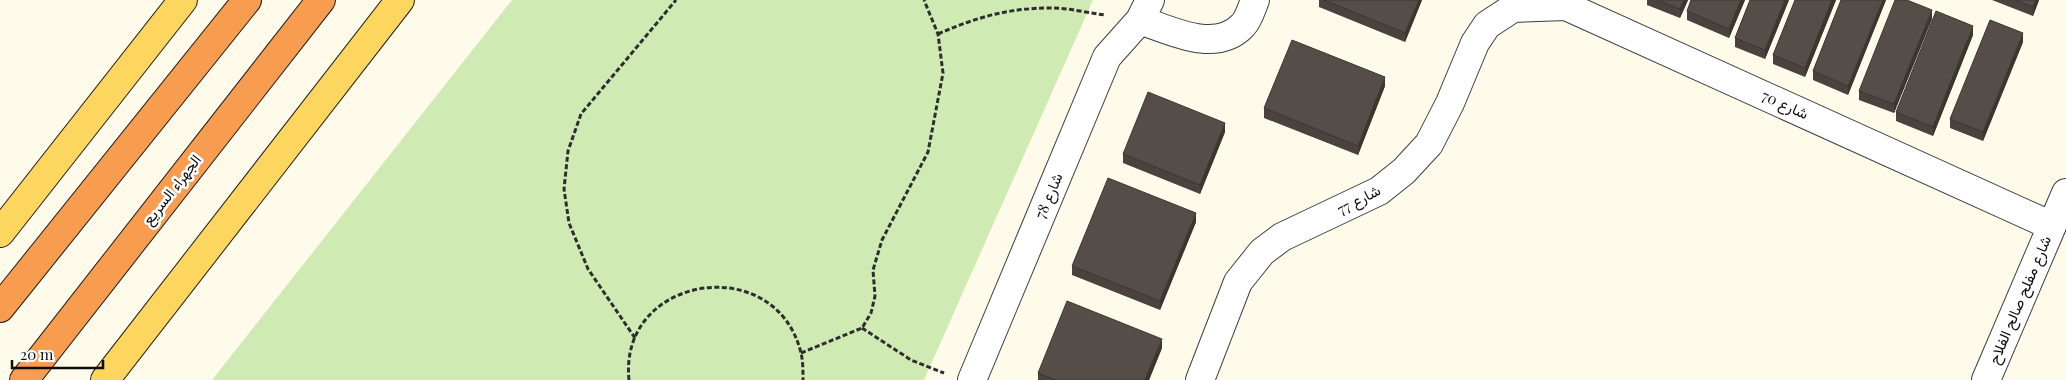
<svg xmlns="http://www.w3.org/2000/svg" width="2066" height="380" font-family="'Playfair Display',Vazirmatn,serif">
	<rect width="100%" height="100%" fill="#fffbeb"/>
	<path fill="#d0eab4" d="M 512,0 L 1093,0 L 924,380 L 212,380 Z"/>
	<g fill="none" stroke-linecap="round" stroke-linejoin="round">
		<g stroke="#3f3f3f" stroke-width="30">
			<path id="street" d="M 1140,20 C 1172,31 1216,54 1243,25 C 1249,19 1252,7 1255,0
				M 972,380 L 1107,57 L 1140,20 L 1150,0
				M 1200,380 L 1238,282 L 1262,252 L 1282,237 L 1379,191 L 1404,171 L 1429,144 L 1450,103 L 1475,43 L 1487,25 L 1513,8 L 1566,6 L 2052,226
				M 1986,380 L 2066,193"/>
		</g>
		<g stroke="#1d1d1d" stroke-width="30">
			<path id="primary" d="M 0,233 L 183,0
				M 105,380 L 400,0"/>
		</g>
		<g stroke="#1d1d1d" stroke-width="30">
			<path id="highway" d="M 0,308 L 247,0
				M 24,380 L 321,0"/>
		</g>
		<path stroke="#2e2e2e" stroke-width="3" stroke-dasharray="5 2.5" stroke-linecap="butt" d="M 938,34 C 977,17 1009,8 1051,8 C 1069,8 1088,13 1105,15
			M 862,328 L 911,360 L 944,373
			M 635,338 L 588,269 L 569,223 L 564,189 L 568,151 L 581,114 L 676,0
			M 801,353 L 862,328 L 871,313 L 875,296 L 873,270 L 882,240 L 928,152 L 943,73 L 938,34 L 924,0
			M 629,380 C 618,275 776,250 801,353 C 803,361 803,371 803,380"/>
		<use href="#street" stroke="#fff" stroke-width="28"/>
		<use href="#primary" stroke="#fcd65e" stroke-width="28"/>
		<use href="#highway" stroke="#f89d50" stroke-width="28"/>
	</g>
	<path fill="#49423e" d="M 1319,0 L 1422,0 L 1405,42 L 1319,7 Z
		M 1647,0 L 1688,0 L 1680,18 L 1647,5 Z
		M 1745,0 L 1729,38 L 1687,20 L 1687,11 Z
		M 1750,0 L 1789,0 L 1765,59 L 1735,47 L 1735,38 Z
		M 1795,0 L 1836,0 L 1805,77 L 1773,64 L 1773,55 Z
		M 1841,0 L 1886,0 L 1848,95 L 1813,80 L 1813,71 Z
		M 1992,0 L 2039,0 L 2033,16 Z
		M 1932,19 L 1894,113 L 1859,100 L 1859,91 Z
		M 1973,35 L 1933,136 L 1896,121 L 1896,112 Z
		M 2023,42 L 1983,141 L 1950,128 L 1950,119 Z
		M 1385,86 L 1358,155 L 1264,118 L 1264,108 Z
		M 1225,132 L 1200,194 L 1123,163 L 1123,154 Z
		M 1196,222 L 1160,310 L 1072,275 L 1072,266 Z
		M 1162,348 L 1149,380 L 1038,380 L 1038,373 Z"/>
	<path fill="#3c3632" d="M 1419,0 L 1422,0 L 1405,42 L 1405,33 Z
		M 1684,0 L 1688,0 L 1680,18 L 1680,9 Z
		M 1741,0 L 1745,0 L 1729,38 L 1729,29 Z
		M 1785,0 L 1789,0 L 1765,59 L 1765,50 Z
		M 1832,0 L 1836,0 L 1805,77 L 1805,68 Z
		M 1883,0 L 1886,0 L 1848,95 L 1848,86 Z
		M 2036,0 L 2039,0 L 2033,16 L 2033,7 Z
		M 1932,10 L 1932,19 L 1894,113 L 1894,104 Z
		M 1973,26 L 1973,35 L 1933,136 L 1933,127 Z
		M 2023,33 L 2023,42 L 1983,141 L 1983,132 Z
		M 1385,77 L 1385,86 L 1358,155 L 1358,146 Z
		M 1225,123 L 1225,132 L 1200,194 L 1200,185 Z
		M 1196,213 L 1196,222 L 1160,310 L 1160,301 Z
		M 1162,339 L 1162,348 L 1149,380 L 1145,380 Z"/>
	<path fill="#554d48" stroke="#3c3632" d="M 1324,0 L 1419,0 L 1405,33 Z
		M 1658,0 L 1684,0 L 1680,9 Z
		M 1691,0 L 1741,0 L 1729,29 L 1687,11 Z
		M 1750,0 L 1785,0 L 1765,50 L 1735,38 Z
		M 1795,0 L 1832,0 L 1805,68 L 1773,55 Z
		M 1841,0 L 1883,0 L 1848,86 L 1813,71 Z
		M 1895,0 L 1907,0 L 1932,10 L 1894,104 L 1859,91 Z
		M 2015,0 L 2036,0 L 2033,7 Z
		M 1936,11 L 1973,26 L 1933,127 L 1896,112 Z
		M 1990,20 L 2023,33 L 1983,132 L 1950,119 Z
		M 1292,40 L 1385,77 L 1358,146 L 1264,108 Z
		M 1148,92 L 1225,123 L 1200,185 L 1123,154 Z
		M 1108,178 L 1196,213 L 1160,301 L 1072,266 Z
		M 1067,301 L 1162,339 L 1145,380 L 1056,380 L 1038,373 Z"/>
	<g text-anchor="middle" stroke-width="5" stroke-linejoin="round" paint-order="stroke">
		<g font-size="15" fill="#0c0c0c" stroke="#fff">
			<text transform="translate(1785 105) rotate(24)" y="5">شارع 70</text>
			<text transform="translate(172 190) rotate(-52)" y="5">الجهراء السريع</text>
			<text transform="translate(1049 196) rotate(-67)" y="5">شارع 78</text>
			<text transform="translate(1359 200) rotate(-28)" y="5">شارع 77</text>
			<text transform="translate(2020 300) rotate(-67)" y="5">شارع مفلح صالح الفلاح</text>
		</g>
	</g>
	<path d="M12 360v8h91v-8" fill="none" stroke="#0c0c0c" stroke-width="2.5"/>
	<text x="20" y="360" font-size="15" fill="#0c0c0c" stroke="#ffffff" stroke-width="4" paint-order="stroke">20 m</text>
</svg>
